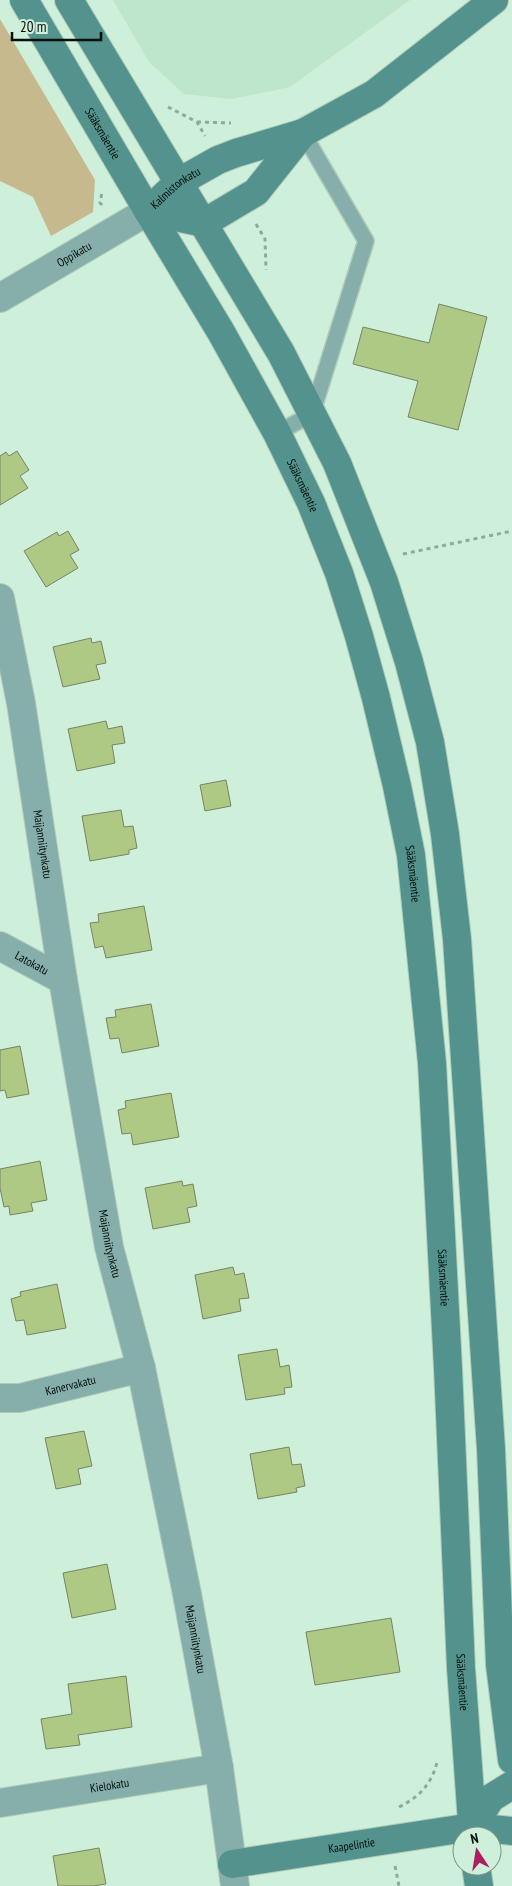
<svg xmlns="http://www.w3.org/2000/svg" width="512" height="1886" font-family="'PT Sans Narrow',sans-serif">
	<rect width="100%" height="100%" fill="#ceefda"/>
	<path fill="#bde6cc" d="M 113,0 L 410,0 L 290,87 L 232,99 L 184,94 L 149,62 Z"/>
	<path fill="#c6b98d" d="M 0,19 L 95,180 L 93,212 L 51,236 L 33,197 L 0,181 Z"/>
	<path fill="#aec983" stroke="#788366" d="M 439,304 L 487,317 L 458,430 L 408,417 L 418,381 L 353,364 L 363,327 L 429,343 Z
		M 17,451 L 29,470 L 20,476 L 28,488 L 0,505 L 0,456 L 6,452 L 9,456 Z
		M 68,531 L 79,550 L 70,555 L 78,568 L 46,587 L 24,551 L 57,532 L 59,536 Z
		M 91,638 L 92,643 L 101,641 L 106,663 L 96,665 L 100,679 L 63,687 L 53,647 Z
		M 106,721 L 108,729 L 122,726 L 125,743 L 112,745 L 115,763 L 77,771 L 68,729 Z
		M 226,780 L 231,806 L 205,811 L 200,785 Z
		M 121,810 L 124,827 L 133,826 L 137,848 L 129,850 L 129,854 L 90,861 L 82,816 Z
		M 144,906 L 152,950 L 106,958 L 103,946 L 95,948 L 90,923 L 99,922 L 98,914 Z
		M 151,1004 L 159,1046 L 122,1053 L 119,1038 L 110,1039 L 106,1018 L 116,1017 L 115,1010 Z
		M 20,1046 L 29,1094 L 7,1098 L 5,1090 L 0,1091 L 0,1050 Z
		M 171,1093 L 179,1137 L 133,1145 L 131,1133 L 122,1134 L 118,1110 L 126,1108 L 125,1101 Z
		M 40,1161 L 47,1200 L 31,1203 L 33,1211 L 10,1215 L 9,1206 L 4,1207 L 0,1188 L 0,1169 Z
		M 182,1181 L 183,1186 L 193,1184 L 197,1206 L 187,1208 L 190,1222 L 153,1229 L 145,1188 Z
		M 233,1267 L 235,1275 L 244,1273 L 249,1298 L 239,1299 L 241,1311 L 203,1319 L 195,1275 Z
		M 57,1284 L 66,1328 L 27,1335 L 24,1320 L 16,1321 L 11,1299 L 21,1296 L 20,1292 Z
		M 277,1349 L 280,1367 L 289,1365 L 292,1387 L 284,1388 L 285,1394 L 246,1400 L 238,1355 Z
		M 84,1431 L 92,1466 L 78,1469 L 81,1484 L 56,1489 L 45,1438 Z
		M 289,1447 L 292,1465 L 301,1464 L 305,1486 L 296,1488 L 297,1492 L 258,1499 L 250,1454 Z
		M 107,1564 L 116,1609 L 72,1618 L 63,1573 Z
		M 391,1618 L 400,1672 L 315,1685 L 306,1632 Z
		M 126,1676 L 132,1727 L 78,1735 L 80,1745 L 46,1749 L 41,1719 L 72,1714 L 68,1684 Z
		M 99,1848 L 106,1884 L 93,1886 L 58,1886 L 53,1856 Z"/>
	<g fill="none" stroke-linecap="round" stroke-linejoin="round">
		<g stroke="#aecbb9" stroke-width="18">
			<path id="lane" d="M 277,433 L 312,414 L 366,241 L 303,133"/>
		</g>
		<g stroke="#aecbb9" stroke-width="30">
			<g id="street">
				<path id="s1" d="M 0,298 L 148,211"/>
				<path id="s2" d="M 0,598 L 21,703 L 63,980 L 109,1247 L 141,1368 L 187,1594 L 219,1768 L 235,1886"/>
				<path id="s3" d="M 0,946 L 63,980"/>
				<path id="s4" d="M 0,1398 L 20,1398 L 141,1368"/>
				<path id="s5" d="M 0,1803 L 219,1768"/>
			</g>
		</g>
		<g stroke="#aecbb9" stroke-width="30">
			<g id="secondary">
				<path id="s6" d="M 24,0 L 148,211 L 221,332 L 277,433 L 311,503 L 339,573 L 359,636 L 376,698 L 397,786 L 411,855 L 432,1063 L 448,1368 L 461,1668 L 473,1836"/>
				<path d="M 69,0 L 281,353 L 337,463 L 384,582 L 409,662 L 430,742 L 445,834 L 457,939 L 491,1449 L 500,1665 L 512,1760"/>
				<path id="s7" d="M 148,211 L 179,182 L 218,160 L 236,153 L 303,133 L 374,94 L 494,0"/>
				<path d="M 148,211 L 204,223 L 256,192 L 303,133"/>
				<path d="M 472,1827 L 491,1798 L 512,1785"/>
				<path id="s8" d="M 232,1864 L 472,1827 L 512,1831"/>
				<path d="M 476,1866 L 479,1886"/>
			</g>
		</g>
		<path stroke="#90aa9a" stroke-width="3" stroke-dasharray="4 4" stroke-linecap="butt" d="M 168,107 L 197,122 L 205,136
			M 197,122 L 231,123
			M 102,205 L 100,203 L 102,192
			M 256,224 L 265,239 L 266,270
			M 403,554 L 512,531
			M 399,1807 C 418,1798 432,1784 437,1762
			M 395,1866 L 399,1886"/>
		<use href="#lane" stroke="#86aeaa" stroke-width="15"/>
		<use href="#street" stroke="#86aeaa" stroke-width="28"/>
		<use href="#secondary" stroke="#53928d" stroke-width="28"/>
	</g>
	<g text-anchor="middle" stroke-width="5" stroke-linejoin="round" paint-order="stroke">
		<g font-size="12" fill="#050f09" stroke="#ceefda">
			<text dy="4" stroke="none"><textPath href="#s6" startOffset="155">Sääksmäentie</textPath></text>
			<text dy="4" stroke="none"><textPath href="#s7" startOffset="36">Kalmistonkatu</textPath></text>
			<text dy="4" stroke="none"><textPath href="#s1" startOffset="86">Oppikatu</textPath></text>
			<text dy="4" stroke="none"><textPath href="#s6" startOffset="560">Sääksmäentie</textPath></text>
			<text dy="4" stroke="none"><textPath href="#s2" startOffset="250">Maijanniitynkatu</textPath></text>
			<text dy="4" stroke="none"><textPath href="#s6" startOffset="965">Sääksmäentie</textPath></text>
			<text dy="4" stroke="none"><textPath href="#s3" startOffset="36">Latokatu</textPath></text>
			<text dy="4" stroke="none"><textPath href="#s2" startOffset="655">Maijanniitynkatu</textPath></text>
			<text dy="4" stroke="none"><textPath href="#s6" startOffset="1370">Sääksmäentie</textPath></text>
			<text dy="4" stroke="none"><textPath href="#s4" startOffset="72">Kanervakatu</textPath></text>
			<text dy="4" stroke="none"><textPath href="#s2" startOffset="1060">Maijanniitynkatu</textPath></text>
			<text dy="4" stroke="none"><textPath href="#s6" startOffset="1775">Sääksmäentie</textPath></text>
			<text dy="4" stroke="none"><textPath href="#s5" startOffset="111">Kielokatu</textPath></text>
			<text dy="4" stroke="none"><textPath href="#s8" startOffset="121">Kaapelintie</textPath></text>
		</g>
	</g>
	<g transform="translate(477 1851) rotate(348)"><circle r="24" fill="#ceefda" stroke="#7e9586"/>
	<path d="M0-4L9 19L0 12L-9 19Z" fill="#ab2060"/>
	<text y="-8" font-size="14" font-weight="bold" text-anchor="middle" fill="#050f09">N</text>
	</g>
	<path d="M12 32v8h89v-8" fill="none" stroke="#050f09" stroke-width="2.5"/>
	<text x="20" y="32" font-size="15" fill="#050f09" stroke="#ceefda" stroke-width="4" paint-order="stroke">20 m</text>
</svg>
